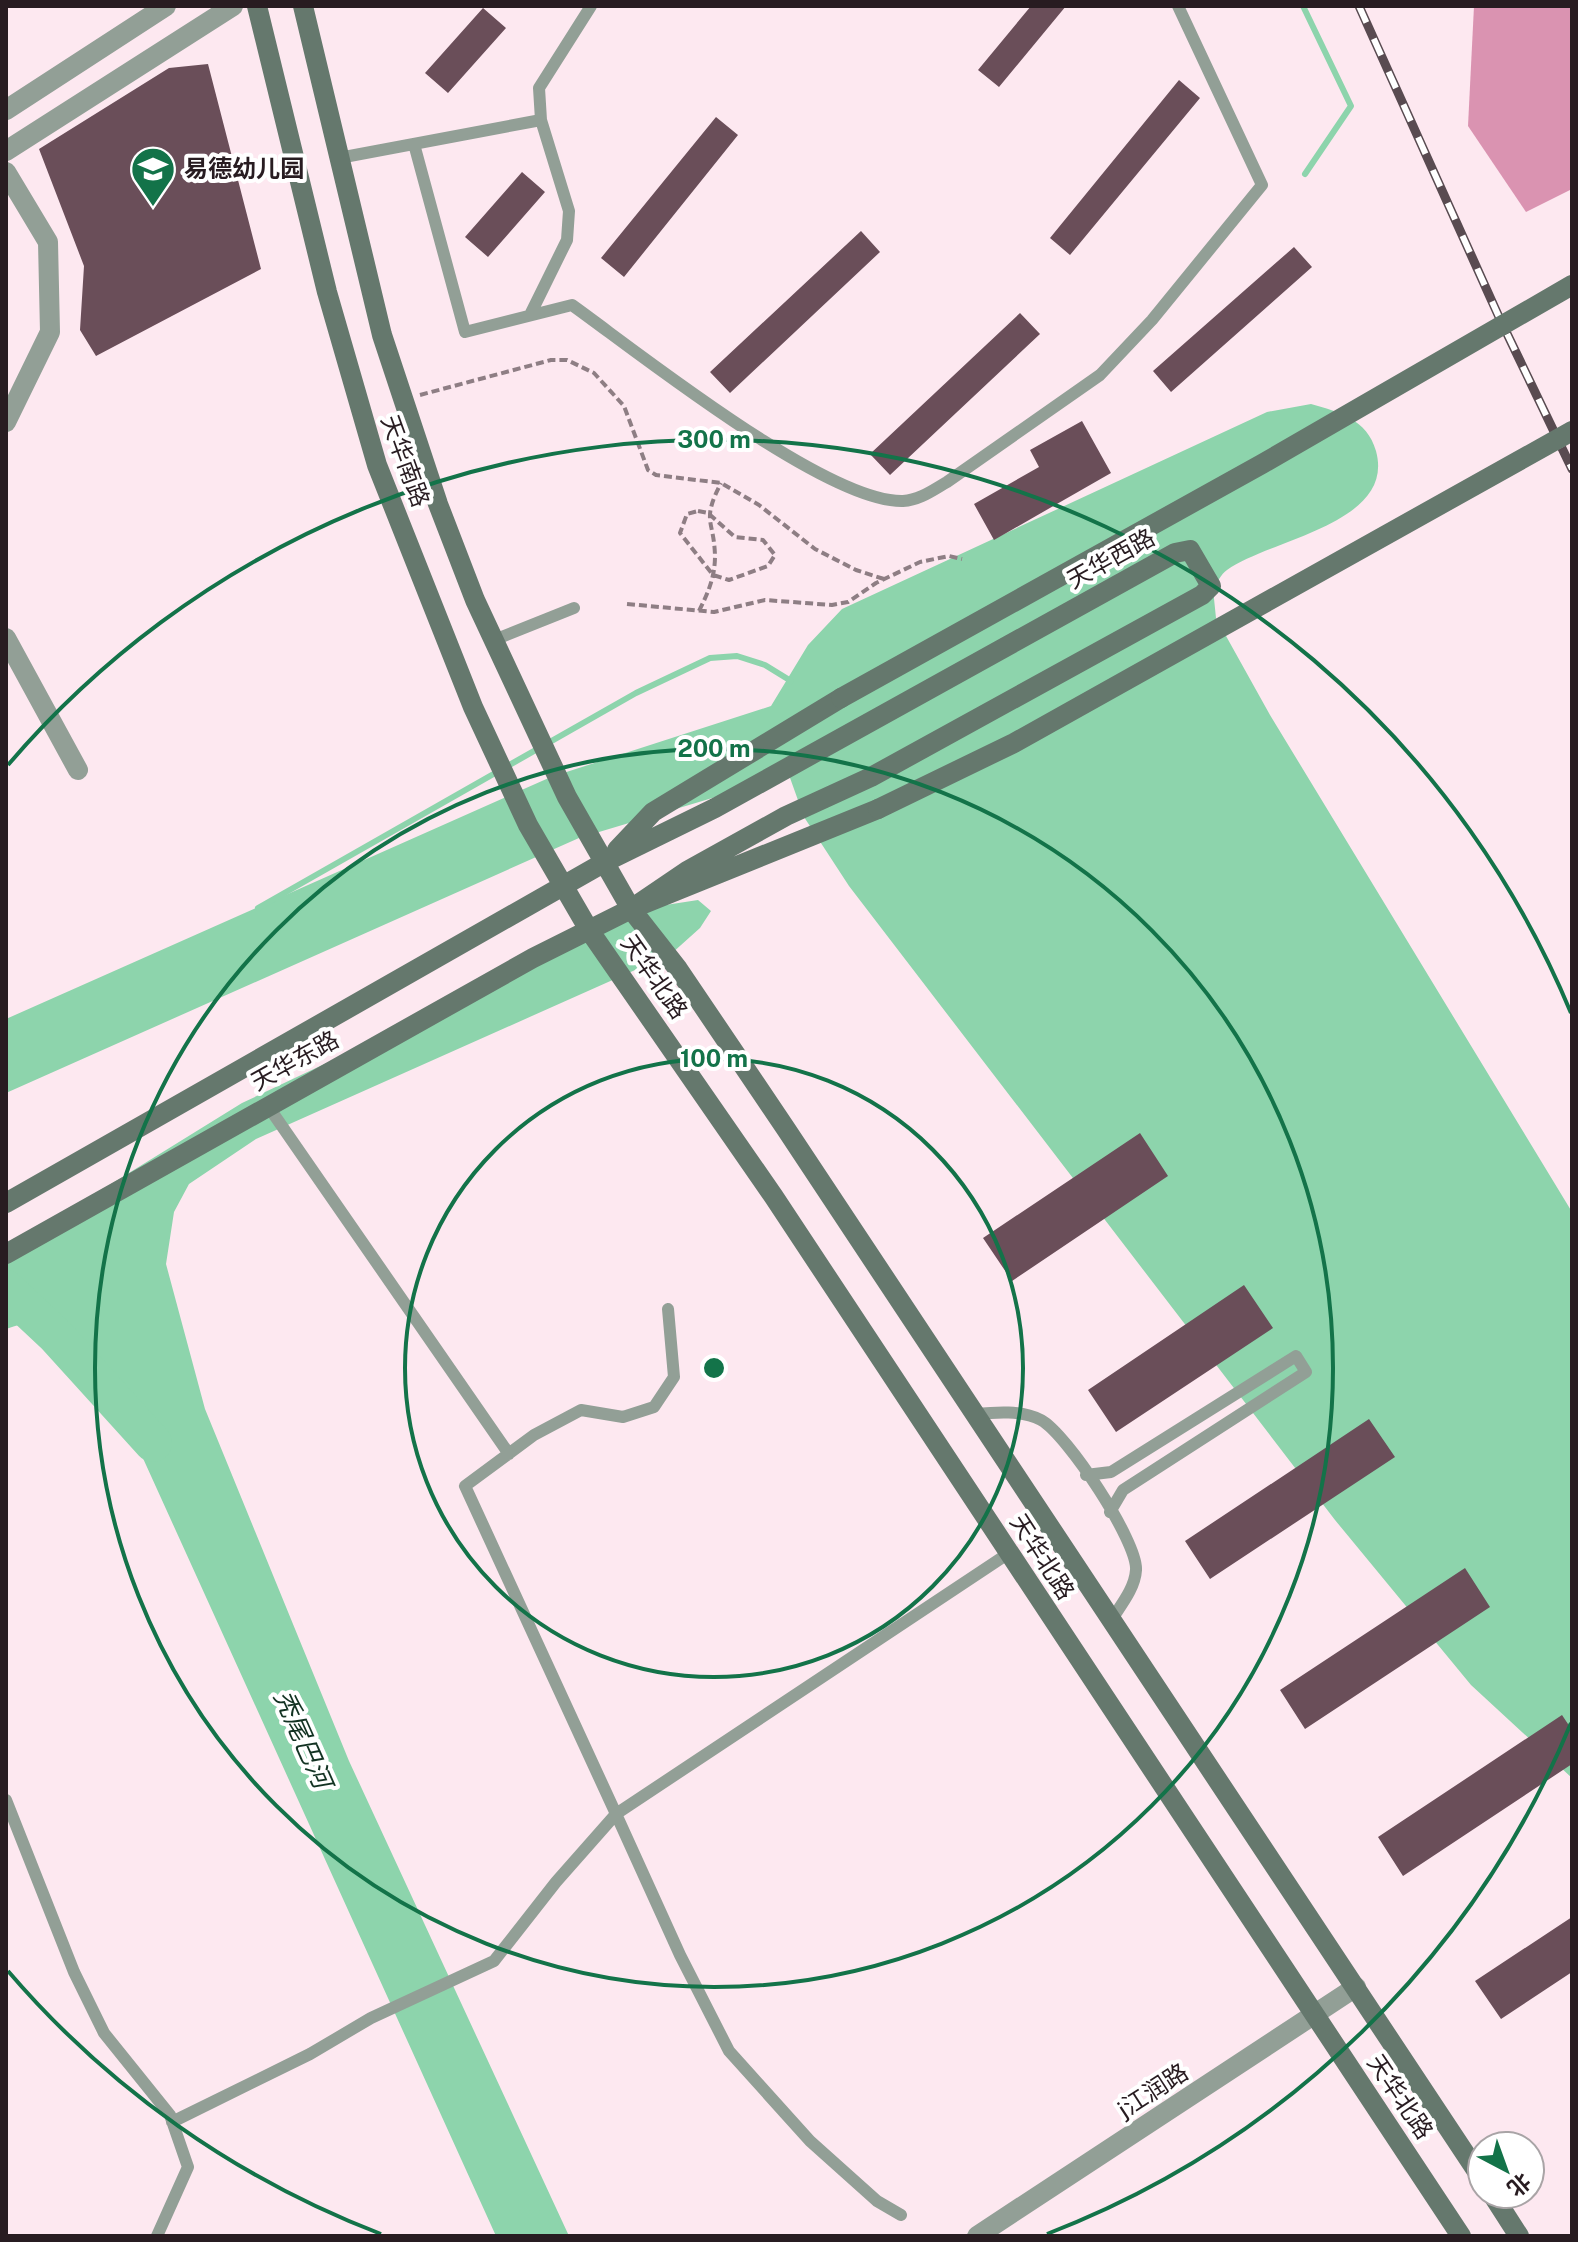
<svg xmlns="http://www.w3.org/2000/svg" width="1578" height="2242" font-family="'Public Sans','Noto Sans SC',sans-serif">
	<rect width="100%" height="100%" fill="#fde8f0"/>
	<path fill="#da93b1" d="M 1474,6 L 1572,6 L 1572,189 L 1526,212 L 1468,126 Z"/>
	<path fill="#8dd4ac" d="M 1311,404 C 1339,412 1367,419 1376,451 C 1396,524 1270,539 1227,570 C 1221,574 1217,583 1213,589 L 1216,618 L 1270,715 L 1572,1212 L 1572,1778 L 1471,1685 L 1335,1520 L 849,886 L 804,817 L 789,775 L 579,838 L 6,1093 L 6,1019 L 551,777 L 771,706 L 808,645 L 842,609 L 1267,412 Z
		M 698,900 L 711,911 L 700,928 L 671,954 L 256,1139 L 189,1184 L 174,1212 L 166,1264 L 205,1409 L 349,1761 L 569,2236 L 496,2236 L 112,1390 C 98,1366 71,1315 37,1320 C 26,1322 16,1326 6,1329 L 6,1249 L 242,1103 L 659,906 Z"/>
	<g fill="none" stroke-linecap="round" stroke-linejoin="round">
		<path stroke="#8dd4ac" stroke-width="6" d="M 1303,6 L 1351,106 L 1305,174
			M 258,908 L 636,693 L 710,658 L 737,656 L 765,665 L 791,681"/>
		<path stroke="#8dd4ac" stroke-width="38" d="M 6,1289 L 56,1336 L 153,1443"/>
	</g>
	<path fill="#6a4e59" d="M 1031,6 L 1066,6 L 999,87 L 978,70 Z
		M 483,8 L 506,28 L 448,93 L 425,73 Z
		M 208,64 L 261,269 L 96,356 L 80,330 L 84,266 L 39,149 L 169,68 Z
		M 1179,80 L 1200,98 L 1070,255 L 1050,238 Z
		M 716,117 L 738,135 L 624,277 L 601,258 Z
		M 522,172 L 545,192 L 488,257 L 465,237 Z
		M 861,231 L 880,252 L 730,393 L 710,372 Z
		M 1294,247 L 1312,267 L 1171,392 L 1153,371 Z
		M 1020,313 L 1040,334 L 890,475 L 870,454 Z
		M 1082,421 L 1111,473 L 994,540 L 974,504 L 1039,467 L 1030,450 Z
		M 1140,1133 L 1168,1176 L 1012,1281 L 983,1238 Z
		M 1244,1285 L 1273,1328 L 1116,1432 L 1088,1390 Z
		M 1369,1419 L 1395,1457 L 1210,1579 L 1185,1541 Z
		M 1465,1568 L 1490,1607 L 1305,1729 L 1280,1690 Z
		M 1562,1715 L 1572,1730 L 1572,1764 L 1403,1876 L 1378,1837 Z
		M 1572,1917 L 1572,1972 L 1501,2019 L 1475,1981 Z"/>
	<g fill="none" stroke-linecap="round" stroke-linejoin="round">
		<path stroke="#8e7e84" stroke-width="4" stroke-dasharray="8 4" stroke-linecap="butt" d="M 420,395 L 551,360 L 567,360 L 594,373 L 624,406 L 648,470 L 656,475 L 721,483 L 759,505 L 815,549 L 856,570 L 884,579
			M 698,511 L 708,513 L 735,537 L 763,540 L 775,555 L 768,566 L 729,580 L 713,575 L 680,533 L 687,514 Z
			M 627,604 L 714,612 L 765,600 L 832,605 L 848,602 L 876,583 L 920,562 L 949,556 L 962,559
			M 699,611 C 708,593 715,577 715,556 C 714,519 701,522 721,483"/>
		<path stroke="#929f96" stroke-width="12" d="M 414,144 L 465,332 L 572,305 C 639,353 827,503 903,501 C 920,500 933,490 947,482 L 1100,375 L 1152,320 L 1262,185 L 1178,6
			M 339,158 L 541,120
			M 530,315 L 567,240 L 569,211 L 541,120 L 539,88 L 591,6
			M 494,640 L 574,608
			M 268,1106 L 509,1454
			M 668,1309 L 674,1377 L 654,1407 L 623,1417 L 581,1410 L 534,1435 L 465,1486 L 616,1814 L 1009,1553
			M 974,1414 C 997,1412 1021,1410 1041,1420 C 1067,1434 1138,1542 1136,1570 C 1135,1588 1121,1605 1112,1619
			M 1086,1475 L 1111,1472 L 1296,1356 L 1306,1372 L 1123,1490 L 1110,1512
			M 6,1800 L 74,1972 L 104,2033 L 170,2115 L 188,2167 L 157,2236
			M 172,2122 L 310,2054 L 371,2018 L 494,1961 L 556,1882 L 616,1814 L 680,1955 L 729,2051 L 810,2141 L 877,2201 L 901,2215"/>
		<path stroke="#929f96" stroke-width="20" d="M 6,110 L 166,6
			M 6,151 L 233,6
			M 6,172 L 48,242 L 50,332 L 6,422
			M 6,638 L 78,770
			M 977,2236 L 1356,1987"/>
		<path stroke="#65786d" stroke-width="20" d="M 257,6 L 327,292 L 377,465 L 473,707 L 528,825 L 589,930 L 774,1197 L 1461,2236
			M 303,6 L 382,335 L 438,504 L 475,600 L 567,797 L 631,909 L 678,969 L 786,1129 L 1482,2179
			M 617,850 L 653,812 L 841,698
			M 6,1203 L 605,862 L 715,808 L 1175,553 L 1190,550 L 1211,586 L 1202,595 L 871,777 L 786,816 L 687,871 L 631,909
			M 6,1254 L 533,958 L 631,909 L 878,809
			M 1492,2194 L 1519,2236"/>
		<g stroke="#594b51" stroke-width="9">
			<path id="rail" d="M 1359,6 L 1499,317 L 1572,469"/>
		</g>
		<use href="#rail" stroke="#fff" stroke-width="6" stroke-dasharray="18" stroke-linecap="butt"/>
		<path stroke="#65786d" stroke-width="20" d="M 841,698 L 1262,464 L 1572,285
			M 878,809 L 1014,743 L 1572,431"/>
	</g>
	<g fill="none" stroke="#137349" stroke-width="4">
		<circle cx="714" cy="1368" r="309"/>
		<circle cx="714" cy="1368" r="619"/>
		<path d="M1571 1723A928 928 0 0 1 1047 2234M381 2234A928 928 0 0 1 8 1971M8 765A928 928 0 0 1 1571 1013"/>
	</g>
	<defs>
		<g id="school-pin" transform="scale(2.3)"><path d="M0 17L-7.5 6A9.5 9.5 0 1 1 7.5 6Z" fill="#137349" stroke="#fff"/><path d="M0-5L7-2L0 1L-7-2ZM-4 1L0 2.5L4 1V4Q0 6-4 4Z" fill="#fff"/></g>
	</defs>
	<g fill-rule="evenodd">
		<use href="#school-pin" x="153" y="169"/>
	</g>
	<g text-anchor="middle" stroke-width="8" stroke-linejoin="round" paint-order="stroke">
		<g font-size="24" font-weight="bold" fill="#281c21" stroke="#fff" text-anchor="start">
			<text x="184" y="177">易德幼儿园</text>
		</g>
		<g font-size="24" fill="#281c21" stroke="#fff">
			<text transform="translate(405 461) rotate(70)" y="8">天华南路</text>
			<text transform="translate(1111 559) rotate(-29)" y="8">天华西路</text>
			<text transform="translate(654 977) rotate(55)" y="8">天华北路</text>
			<text transform="translate(295 1061) rotate(-29)" y="8">天华东路</text>
			<text transform="translate(1042 1557) rotate(57)" y="8">天华北路</text>
			<text transform="translate(1153 2091) rotate(-33)" y="8">j江润路</text>
			<text transform="translate(1400 2097) rotate(56)" y="8">天华北路</text>
		</g>
		<g font-size="26" font-style="italic" fill="#123222" stroke="#fff">
			<text transform="translate(303 1739) rotate(66)" y="9">秃尾巴河</text>
		</g>
	</g>
	<circle cx="714" cy="1368" r="12" fill="#137349" stroke="#fff" stroke-width="4"/>
	<g font-size="24" text-anchor="middle" font-weight="bold" fill="#137349" stroke="#fff" stroke-width="8" stroke-linejoin="round" paint-order="stroke">
		<text x="714" y="448">300 m</text>
		<text x="714" y="757">200 m</text>
		<text x="714" y="1067">100 m</text>
	</g>
	<rect width="1578" height="2242" fill="none" stroke="#281c21" stroke-width="16"/>
	<g transform="translate(1506 2170) rotate(139)"><circle r="38" fill="#ffffff" stroke="#a9a4a6" stroke-width="2"/>
	<path d="M0-6L14 30L0 20L-14 30Z" fill="#137349"/>
	<text y="-12" font-size="22" font-weight="bold" text-anchor="middle" fill="#281c21">北</text>
	</g>
</svg>
